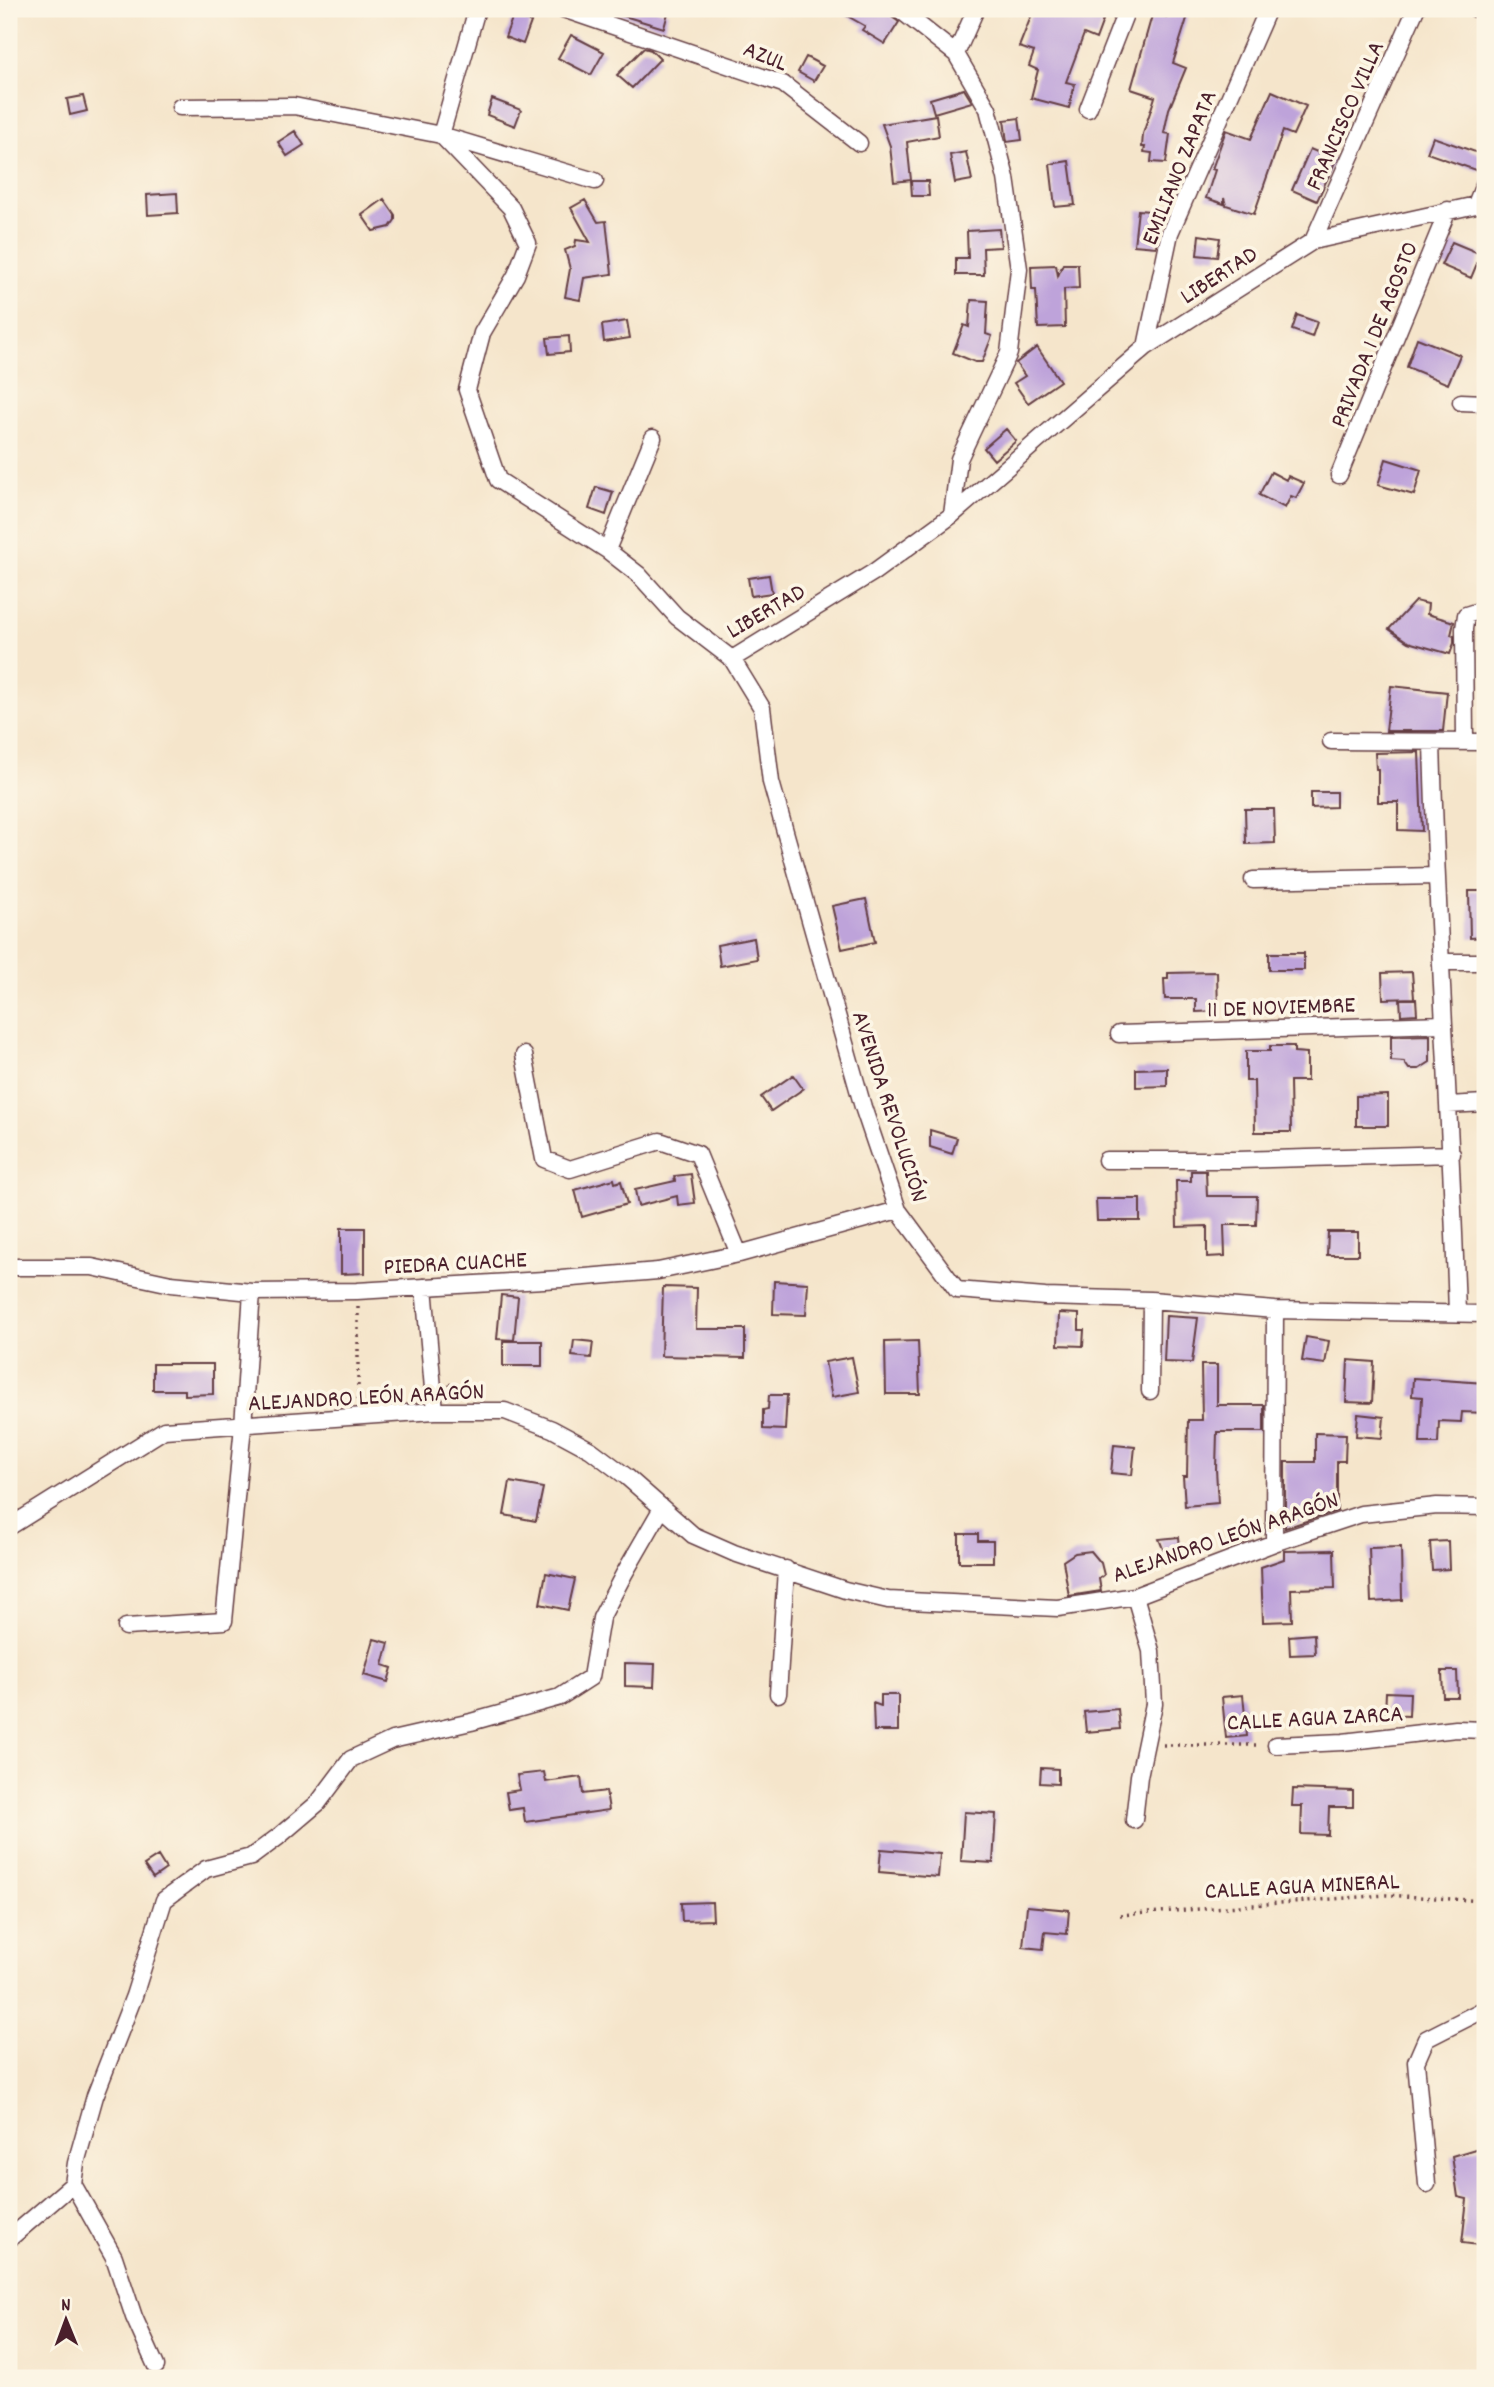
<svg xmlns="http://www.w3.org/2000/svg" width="1494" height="2387" font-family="Dekko,sans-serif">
	<rect width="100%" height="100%" fill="#fcf5e5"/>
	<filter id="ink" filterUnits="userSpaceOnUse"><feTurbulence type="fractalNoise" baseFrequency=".0143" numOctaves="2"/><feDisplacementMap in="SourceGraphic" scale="14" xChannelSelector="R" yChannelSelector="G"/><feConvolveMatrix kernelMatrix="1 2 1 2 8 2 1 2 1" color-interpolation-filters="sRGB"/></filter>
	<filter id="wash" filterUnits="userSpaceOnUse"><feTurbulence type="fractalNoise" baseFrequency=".00686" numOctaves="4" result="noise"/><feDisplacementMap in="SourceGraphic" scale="28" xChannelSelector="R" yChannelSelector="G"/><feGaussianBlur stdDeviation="1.57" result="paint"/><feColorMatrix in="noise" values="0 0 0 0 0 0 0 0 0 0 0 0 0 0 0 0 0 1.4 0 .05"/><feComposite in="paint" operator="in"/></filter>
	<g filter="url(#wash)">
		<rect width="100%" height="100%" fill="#f5e5cb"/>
		<g id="blocks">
			<path fill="#bea3da" d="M 615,9 L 656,9 L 668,13 L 664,28 L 614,13 Z
				M 835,9 L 889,9 L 892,17 L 899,22 L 885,44 L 862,30 L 865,26 Z
				M 1034,9 L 1074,9 L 1103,20 L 1096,39 L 1084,34 L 1066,82 L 1075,84 L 1069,108 L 1031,98 L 1038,70 L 1029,66 L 1034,52 L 1019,47 Z
				M 1168,9 L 1190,9 L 1173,63 L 1186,68 L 1169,109 L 1164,133 L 1170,134 L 1166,163 L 1151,162 L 1152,153 L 1144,152 L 1145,147 L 1142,147 L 1143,134 L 1155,97 L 1131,89 L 1153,12 L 1167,17 Z
				M 513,16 L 531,22 L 523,44 L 505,37 Z
				M 571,35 L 604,52 L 591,75 L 558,58 Z
				M 644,48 L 651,50 L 660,59 L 632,88 L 617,75 Z
				M 806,57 L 823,66 L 814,81 L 798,72 Z
				M 964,89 L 972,102 L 934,113 L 930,99 Z
				M 1272,91 L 1306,106 L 1293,135 L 1283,131 L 1254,214 L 1226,205 L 1224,198 L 1224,204 L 1206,198 L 1215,170 L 1212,169 L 1226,130 L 1251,139 Z
				M 83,96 L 87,111 L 70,115 L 67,99 Z
				M 492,99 L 521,110 L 515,126 L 487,115 Z
				M 936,115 L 939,136 L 907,142 L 911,180 L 894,182 L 890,146 L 882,124 Z
				M 1019,118 L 1022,140 L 1007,142 L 1004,120 Z
				M 295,131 L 304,145 L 287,156 L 278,142 Z
				M 1433,137 L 1484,155 L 1478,171 L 1427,153 Z
				M 1310,149 L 1336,160 L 1317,201 L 1292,190 Z
				M 966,152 L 972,180 L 955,183 L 950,155 Z
				M 1069,161 L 1075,205 L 1055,207 L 1050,164 Z
				M 911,181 L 928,181 L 929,196 L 912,196 Z
				M 177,193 L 178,213 L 148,215 L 147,195 Z
				M 384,199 L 395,215 L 395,220 L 390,227 L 373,231 L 362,215 Z
				M 585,200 L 598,222 L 606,221 L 612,274 L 584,278 L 580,300 L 565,297 L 570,269 L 565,250 L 575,246 L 576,240 L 590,242 L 571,208 Z
				M 1138,210 L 1161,212 L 1156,247 L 1134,245 Z
				M 999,229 L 1001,247 L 983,248 L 984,275 L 956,275 L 956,258 L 968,258 L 967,231 Z
				M 1199,235 L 1220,238 L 1217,257 L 1197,255 Z
				M 1452,242 L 1481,254 L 1471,278 L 1441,265 Z
				M 1063,264 L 1078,264 L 1079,288 L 1064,289 L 1065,327 L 1038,328 L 1036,290 L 1032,290 L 1031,266 L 1056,265 L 1058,276 Z
				M 971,300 L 988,301 L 986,334 L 992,336 L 982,362 L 975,362 L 953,353 L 964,325 L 969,327 Z
				M 1297,315 L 1317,322 L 1312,337 L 1292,330 Z
				M 627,321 L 630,338 L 604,342 L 602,325 Z
				M 569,336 L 570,352 L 549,354 L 547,338 Z
				M 1417,338 L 1460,355 L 1448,384 L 1407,367 Z
				M 1037,347 L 1060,381 L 1028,403 L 1014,383 L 1025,376 L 1016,363 Z
				M 1006,429 L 1016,441 L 994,460 L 984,448 Z
				M 1386,459 L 1421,470 L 1414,495 L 1378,485 Z
				M 1271,472 L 1286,480 L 1288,476 L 1304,483 L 1296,498 L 1291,496 L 1285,508 L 1259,495 Z
				M 596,487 L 613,492 L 606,515 L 589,509 Z
				M 769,575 L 772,593 L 751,596 L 748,578 Z
				M 1415,601 L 1428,604 L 1427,614 L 1454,622 L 1451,635 L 1454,636 L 1454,643 L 1450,654 L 1408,642 L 1389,629 Z
				M 1391,686 L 1447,692 L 1443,731 L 1386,731 Z
				M 1419,752 L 1422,831 L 1398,830 L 1398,802 L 1378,802 L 1378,769 L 1376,769 L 1375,753 Z
				M 1311,792 L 1336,792 L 1336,807 L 1311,808 Z
				M 1245,809 L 1274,809 L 1275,843 L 1246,844 Z
				M 1469,891 L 1485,891 L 1485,937 L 1470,938 Z
				M 866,899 L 875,942 L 842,949 L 832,906 Z
				M 754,938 L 757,959 L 720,966 L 717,945 Z
				M 1269,953 L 1304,953 L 1304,970 L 1269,970 Z
				M 1217,972 L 1218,1011 L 1196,1012 L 1196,999 L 1165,999 L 1164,979 L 1168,979 L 1168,973 Z
				M 1412,972 L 1414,998 L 1383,999 L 1382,973 Z
				M 1400,999 L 1416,999 L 1417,1014 L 1401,1015 Z
				M 1430,1035 L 1430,1062 L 1419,1069 L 1409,1069 L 1404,1062 L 1391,1061 L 1391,1036 Z
				M 1270,1046 L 1294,1046 L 1294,1052 L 1307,1053 L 1307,1081 L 1290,1081 L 1291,1132 L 1255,1132 L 1254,1081 L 1246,1081 L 1246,1051 L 1270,1051 Z
				M 1167,1068 L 1167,1086 L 1136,1087 L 1136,1069 Z
				M 793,1075 L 803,1089 L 771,1111 L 761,1097 Z
				M 1388,1095 L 1388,1126 L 1356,1126 L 1356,1096 Z
				M 930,1130 L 957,1138 L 952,1154 L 930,1147 Z
				M 1191,1171 L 1206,1171 L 1207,1196 L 1257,1196 L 1256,1225 L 1224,1225 L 1225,1256 L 1207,1257 L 1207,1226 L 1177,1227 L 1176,1181 L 1191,1181 Z
				M 691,1174 L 695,1203 L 678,1205 L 677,1196 L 638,1206 L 635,1190 L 675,1181 L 674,1176 Z
				M 614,1179 L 615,1183 L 621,1181 L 627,1204 L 582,1217 L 575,1190 Z
				M 1096,1199 L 1140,1199 L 1140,1221 L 1097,1221 Z
				M 341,1228 L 365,1228 L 365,1273 L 341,1274 Z
				M 1328,1232 L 1358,1232 L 1358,1255 L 1327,1255 Z
				M 774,1281 L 808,1283 L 806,1315 L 773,1314 Z
				M 663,1287 L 697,1288 L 696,1329 L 745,1329 L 745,1358 L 661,1356 Z
				M 501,1295 L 518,1297 L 514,1340 L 497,1339 Z
				M 1059,1313 L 1079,1314 L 1079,1330 L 1084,1330 L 1083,1346 L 1058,1345 Z
				M 1166,1316 L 1198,1318 L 1192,1363 L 1164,1362 Z
				M 1306,1337 L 1329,1341 L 1325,1364 L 1302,1361 Z
				M 574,1340 L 593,1342 L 591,1358 L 572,1356 Z
				M 503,1341 L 542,1341 L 542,1366 L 503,1366 Z
				M 918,1341 L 920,1394 L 886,1394 L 885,1342 Z
				M 852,1357 L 859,1392 L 832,1397 L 825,1362 Z
				M 1348,1360 L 1374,1362 L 1372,1403 L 1346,1402 Z
				M 153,1364 L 213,1364 L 213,1394 L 185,1395 L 185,1390 L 153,1390 Z
				M 1201,1365 L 1217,1365 L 1217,1405 L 1264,1405 L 1264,1432 L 1217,1432 L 1216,1469 L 1218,1503 L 1185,1506 L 1183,1476 L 1187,1476 L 1188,1420 L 1202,1420 Z
				M 1413,1378 L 1485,1383 L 1485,1413 L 1462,1412 L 1461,1422 L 1439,1421 L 1438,1443 L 1420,1443 L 1422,1397 L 1412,1396 Z
				M 769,1395 L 787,1395 L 785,1430 L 763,1429 L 763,1410 L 768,1409 Z
				M 1358,1414 L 1384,1417 L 1382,1438 L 1356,1436 Z
				M 1315,1433 L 1346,1434 L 1345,1461 L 1337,1461 L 1337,1511 L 1285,1528 L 1285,1462 L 1315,1462 Z
				M 1114,1445 L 1135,1447 L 1132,1475 L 1111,1473 Z
				M 510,1482 L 543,1488 L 536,1521 L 504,1515 Z
				M 959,1534 L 978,1534 L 978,1541 L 993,1541 L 993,1562 L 959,1562 Z
				M 1179,1537 L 1181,1556 L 1168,1561 L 1159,1539 Z
				M 1448,1541 L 1449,1569 L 1432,1570 L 1430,1542 Z
				M 1401,1547 L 1402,1600 L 1371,1602 L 1369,1548 Z
				M 1334,1550 L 1335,1588 L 1291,1589 L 1292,1621 L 1263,1622 L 1261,1567 L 1284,1559 L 1284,1551 Z
				M 1091,1551 L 1101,1563 L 1104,1575 L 1099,1579 L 1101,1591 L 1069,1596 L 1063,1561 L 1075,1553 Z
				M 546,1573 L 575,1579 L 568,1610 L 540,1604 Z
				M 1314,1634 L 1315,1654 L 1290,1655 L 1289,1636 Z
				M 374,1639 L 389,1643 L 383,1665 L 392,1668 L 388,1682 L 364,1675 Z
				M 625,1663 L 655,1664 L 654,1687 L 625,1686 Z
				M 1442,1671 L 1457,1671 L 1458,1697 L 1443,1697 Z
				M 1386,1692 L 1410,1693 L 1409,1716 L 1385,1715 Z
				M 881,1695 L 898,1695 L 898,1731 L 874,1731 L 873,1703 L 881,1706 Z
				M 1243,1695 L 1247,1736 L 1226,1738 L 1222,1697 Z
				M 1118,1709 L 1120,1729 L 1086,1732 L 1084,1712 Z
				M 1041,1768 L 1058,1769 L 1058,1784 L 1040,1783 Z
				M 544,1772 L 546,1782 L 581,1777 L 583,1794 L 606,1791 L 609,1810 L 525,1822 L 523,1808 L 509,1810 L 506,1792 L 520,1790 L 517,1775 Z
				M 1293,1789 L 1353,1791 L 1353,1807 L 1329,1807 L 1328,1835 L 1301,1834 L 1302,1806 L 1292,1806 Z
				M 964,1812 L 996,1814 L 993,1863 L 961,1861 Z
				M 881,1849 L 940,1854 L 938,1877 L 879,1872 Z
				M 158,1856 L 166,1869 L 153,1878 L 144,1865 Z
				M 712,1902 L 713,1920 L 682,1921 L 681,1903 Z
				M 1027,1906 L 1069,1910 L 1067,1934 L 1045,1932 L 1043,1949 L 1023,1947 Z
				M 1485,2146 L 1485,2202 L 1483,2202 L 1478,2245 L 1462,2243 L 1467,2199 L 1458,2197 L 1452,2156 Z"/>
		</g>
	</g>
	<g filter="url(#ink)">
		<use href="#blocks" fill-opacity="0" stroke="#643d43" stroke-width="2"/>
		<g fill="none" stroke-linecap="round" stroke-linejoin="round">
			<g stroke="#643d43" stroke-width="19">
				<path id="minor" d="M 477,9 L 441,135 L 511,208 L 528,243 L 516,275 L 482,333 L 467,390 L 498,480 L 607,550 L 639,575 L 677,617 L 732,659 L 762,708 L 771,782 L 863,1107 L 898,1210 L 957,1290 L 1045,1297 L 1151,1300 L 1275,1310 L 1485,1314
					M 563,9 L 783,84 L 859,143
					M 899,9 L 956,54 L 988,109 L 1006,178 L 1019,269 L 1009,353 L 959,459 L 952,515
					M 1476,9 L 1485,12
					M 956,54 L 976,9
					M 180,107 L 294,106 L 441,135 L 595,181
					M 1088,109 L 1127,9
					M 1476,204 L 1485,182
					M 1313,241 L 1416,9
					M 1146,347 L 1170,233 L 1268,9
					M 1461,402 L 1485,403
					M 1339,475 L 1448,210
					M 607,550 L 653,438
					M 732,659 L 874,572 L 952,515 L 1146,347 L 1313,241 L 1485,203
					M 1331,741 L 1485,742
					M 1465,741 L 1464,629 L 1466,615 L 1485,609
					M 1432,742 C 1437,933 1451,1123 1457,1313
					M 1253,880 L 1436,876
					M 1441,962 L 1485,962
					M 1119,1034 L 1444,1024
					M 524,1055 L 544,1159 L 570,1169 L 660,1141 L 698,1154 L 739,1254
					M 1448,1105 L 1485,1103
					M 1106,1160 L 1238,1160 L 1452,1154
					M 9,1267 L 92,1267 L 171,1284 L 252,1292 L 357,1291 L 561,1279 L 658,1271 L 739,1254 L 898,1210
					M 424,1287 L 435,1411
					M 1150,1391 L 1151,1300
					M 9,1527 L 164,1430 L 435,1411 L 505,1411 L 552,1429 L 591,1450 L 627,1477 L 693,1535 L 734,1553 L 845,1590 L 888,1600 L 1058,1608 L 1135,1596 L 1274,1543 L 1361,1514 L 1437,1506 L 1485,1507
					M 1274,1543 L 1275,1310
					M 126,1627 L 224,1621 L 243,1426 L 252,1292
					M 778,1694 L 786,1569
					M 1276,1745 L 1343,1742 L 1456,1729 L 1485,1730
					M 1134,1820 L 1139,1776 L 1154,1704 L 1151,1651 L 1135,1596
					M 1427,2184 L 1416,2062 L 1426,2039 L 1485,2009
					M 9,2239 L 73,2184
					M 156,2366 L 134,2317 L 114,2257 L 73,2184 L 76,2163 L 95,2096 L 134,1996 L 164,1900 L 206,1869 L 251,1857 L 278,1837 L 318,1803 L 351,1759 L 392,1740 L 471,1722 L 560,1697 L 591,1677 L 601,1618 L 624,1574 L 662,1508"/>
			</g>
			<path stroke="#643d43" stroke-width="3.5" stroke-dasharray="2 5" stroke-linecap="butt" d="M 358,1307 L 358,1400
				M 449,1384 L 463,1393
				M 1163,1745 L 1260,1745
				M 1120,1915 L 1386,1895 L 1485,1901"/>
			<use href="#minor" stroke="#fff" stroke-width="16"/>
		</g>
	</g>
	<g text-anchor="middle" stroke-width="7" stroke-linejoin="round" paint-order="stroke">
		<g font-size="24" fill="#4a1f2b" stroke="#fcf5e5">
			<text transform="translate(766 55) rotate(22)" y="8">AZUL</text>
			<text transform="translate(1344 115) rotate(-66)" y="8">FRANCISCO VILLA</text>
			<text transform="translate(1178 167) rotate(-68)" y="8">EMILIANO ZAPATA</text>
			<text transform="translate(1218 274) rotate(-33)" y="8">LIBERTAD</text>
			<text transform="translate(1373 334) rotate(-68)" y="8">PRIVADA 1 DE AGOSTO</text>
			<text transform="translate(765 610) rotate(-30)" y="8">LIBERTAD</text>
			<text transform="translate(1281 1006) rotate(-2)" y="8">11 DE NOVIEMBRE</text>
			<text transform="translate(891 1106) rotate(72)" y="8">AVENIDA REVOLUCIÓN</text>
			<text transform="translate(455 1262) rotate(-3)" y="8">PIEDRA CUACHE</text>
			<text transform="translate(366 1396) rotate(-3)" y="8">ALEJANDRO LEÓN ARAGÓN</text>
			<text transform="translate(1225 1536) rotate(-19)" y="8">ALEJANDRO LEÓN ARAGÓN</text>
			<text transform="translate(1315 1717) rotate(-3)" y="8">CALLE AGUA ZARCA</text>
			<text transform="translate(1302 1885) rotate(-3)" y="8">CALLE AGUA MINERAL</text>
		</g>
	</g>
	<rect width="1494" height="2387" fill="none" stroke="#fcf5e5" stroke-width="35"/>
	<g transform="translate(66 2320) rotate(359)" stroke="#fcf5e5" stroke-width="5" paint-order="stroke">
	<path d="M0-5L12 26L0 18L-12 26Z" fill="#4a1f2b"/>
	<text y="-10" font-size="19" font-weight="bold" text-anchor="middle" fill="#4a1f2b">N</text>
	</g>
</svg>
